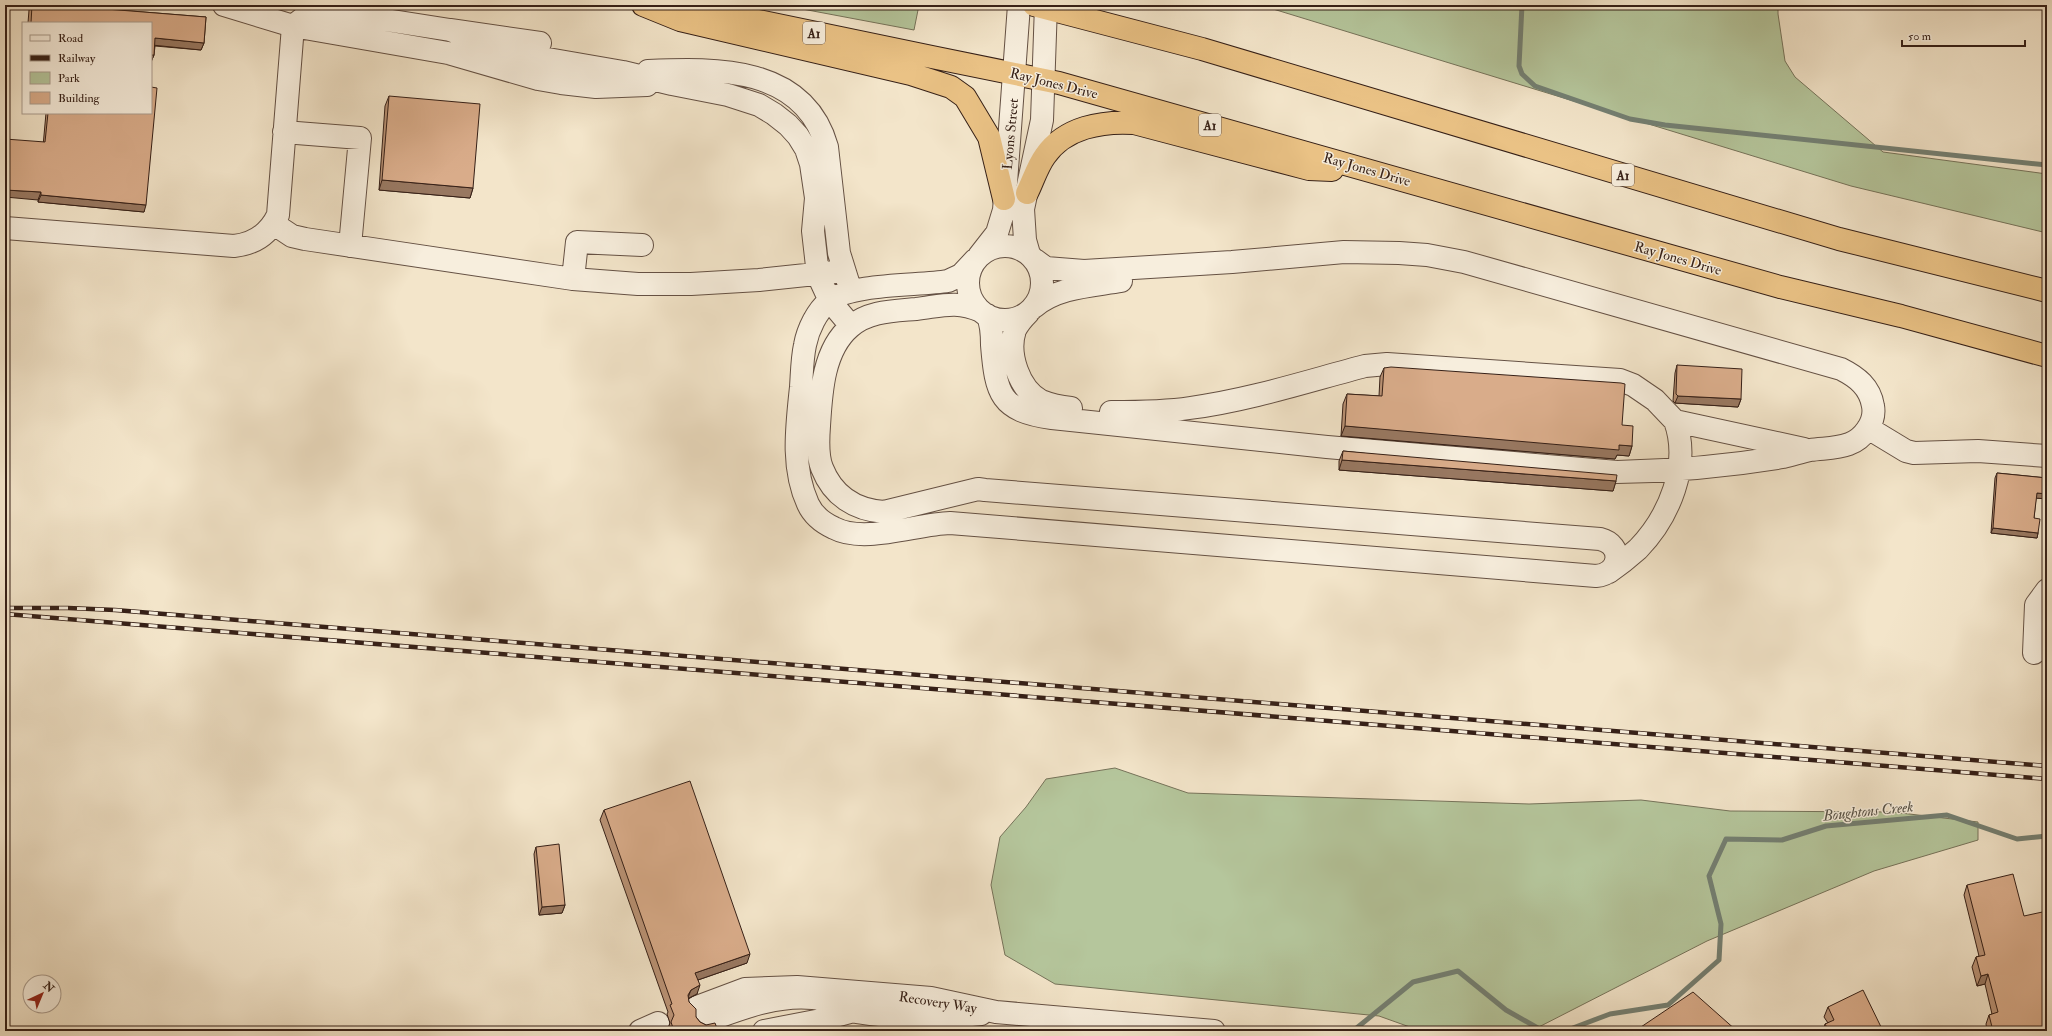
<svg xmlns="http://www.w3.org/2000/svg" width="2052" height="1036" font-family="'IM FELL Double Pica',serif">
	<rect width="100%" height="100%" fill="#f3e5ca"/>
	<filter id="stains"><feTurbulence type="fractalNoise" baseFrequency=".005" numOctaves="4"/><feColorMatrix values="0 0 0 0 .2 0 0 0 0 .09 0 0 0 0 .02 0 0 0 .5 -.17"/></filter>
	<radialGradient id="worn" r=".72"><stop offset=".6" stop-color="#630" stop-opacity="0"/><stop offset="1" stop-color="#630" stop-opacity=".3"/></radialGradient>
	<path fill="#b5c69c" stroke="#76735a" d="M 781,5 L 919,5 L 914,30 Z
		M 1260,5 L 1778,5 L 1778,14 L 1785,61 L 1795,77 L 1883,152 L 2047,174 L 2047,233 L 1851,186 Z
		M 1115,768 L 1188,793 L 1529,804 L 1641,800 L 1730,811 L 1892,812 L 1978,822 L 1978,840 L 1874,871 L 1707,941 L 1531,1031 L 1421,1031 L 1379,1016 L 1055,984 L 1005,955 L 991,885 L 1000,837 L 1026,807 L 1046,779 Z"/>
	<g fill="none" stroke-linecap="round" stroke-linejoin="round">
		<path stroke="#748073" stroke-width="5" d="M 1522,5 L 1519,66 L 1522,74 L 1535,86 L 1630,119 L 1665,125 L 2047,165
			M 1353,1031 L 1413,982 L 1458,971 L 1506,1010 L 1543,1031
			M 1565,1031 L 1610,1014 L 1668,1005 L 1719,960 L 1721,924 L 1709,876 L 1726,839 L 1782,840 L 1826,826 L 1947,815 L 2017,839 L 2047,836"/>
		<g stroke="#655144" stroke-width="24">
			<path id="minor" d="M 293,26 L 448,53 L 538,79 L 561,83 L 596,87 L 647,85
				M 293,26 L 315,9 L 450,30 L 463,35
				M 450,30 L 540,43
				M 448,53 L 519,54 L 623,72 L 672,84 L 728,95 L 759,105 L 774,114 L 788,125 L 798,136 L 806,149 L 811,164 L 816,198 L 813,231 L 818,275 L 830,301 L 851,326
				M 648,71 C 717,68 804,66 827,147 L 839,253 L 849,285
				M 284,132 L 360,138 L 350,246
				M 274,224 L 292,236 L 305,239 L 573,279 L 638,284 L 691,284 L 759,280 L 844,271
				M 5,228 L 234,246 C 254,244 269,234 278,215 L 293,26 L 224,5
				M968 283a37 37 0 1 1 74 0a37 37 0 1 1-74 0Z
				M 1029,254 L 1025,240 L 1023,209 L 1042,120 L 1046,5
				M 979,256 L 997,233 L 1004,210 L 1019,5
				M 975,260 L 961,275 L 948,281 C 918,286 852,283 829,301 C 817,311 808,329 805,345 C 802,359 802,373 801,387 C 797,426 791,467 808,504 C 813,515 823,523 834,528 C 864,544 916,524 950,523 L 1596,576 C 1621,574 1624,545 1600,539 L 985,490 L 978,489 L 884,512 C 855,510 833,496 822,468 C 817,456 818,439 819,426 C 821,393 823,350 850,327 C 868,311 893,311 916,309 C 942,306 956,300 981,311
				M 573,279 L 577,242 L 642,245
				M 1034,307 C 1057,287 1092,286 1121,281
				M 1028,313 C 1023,318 1018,324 1015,330 C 1007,354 1019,389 1041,401 C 1051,405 1061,407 1071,408
				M 987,315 C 992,324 992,335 992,345 C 996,394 1000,411 1052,418 L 1327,447 L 1617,472 C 1673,471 1729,466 1783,457 C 1792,455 1801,452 1810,450 C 1823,448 1836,449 1849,444 C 1863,439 1876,422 1873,406 C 1870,387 1857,377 1841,369 L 1464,262 L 1427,255 L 1399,253 L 1344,252 L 1232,262 L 1084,271 L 1046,268 L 1035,260
				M 1111,412 C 1138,412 1164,412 1190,408 C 1250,400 1308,381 1365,366 L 1387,364 L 1620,380 L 1633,385 L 1655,400 L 1675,421 L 1804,449
				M 1868,428 L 1906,451 L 1914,453 L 1978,451 L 2047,456
				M 1609,572 C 1619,565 1629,557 1638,549 C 1669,517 1691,465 1675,421
				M 2034,653 L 2036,605 L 2047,590
				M 697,1007 L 745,989 L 797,987 L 931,998 L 996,1012 L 1214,1031
				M 704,1022 C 738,1010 775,994 813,998 C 828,999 841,1009 856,1012 C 897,1019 940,1019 981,1014
				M 640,1031 L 658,1023
				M 764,1031 L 821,1020 L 854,1011"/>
		</g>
		<g stroke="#362017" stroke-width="24">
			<path id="highway" d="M 643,5 L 680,20 L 911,74 L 951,87 L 965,97 L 989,137 L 1004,199
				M 681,5 C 807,32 933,57 1059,83 L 1780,287 L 1901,316 L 2047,356
				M 1034,5 L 1202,49 L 1839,239 L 2047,291
				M 1027,193 C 1033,181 1037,167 1045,156 C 1065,127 1102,121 1134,123 L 1309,169 L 1332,170"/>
		</g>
		<use href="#minor" stroke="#f7eedd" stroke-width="22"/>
		<use href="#highway" stroke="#eac285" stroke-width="22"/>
		<g stroke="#362017" stroke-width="4.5">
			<path id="rail" d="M 5,608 L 68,608 L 115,610 L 2047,766
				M 5,614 L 2047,779"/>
		</g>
		<use href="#rail" stroke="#f7eedd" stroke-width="3" stroke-dasharray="9" stroke-linecap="butt"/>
	</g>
	<path fill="#bb9477" stroke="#362017" d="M 31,5 L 56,5 L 206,17 L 204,43 L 201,50 L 155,46 L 154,55 L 151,62 L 151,23 L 28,23 L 29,10 Z
		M 389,96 L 473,188 L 470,198 L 379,190 L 385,106 Z
		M 46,113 L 151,113 L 144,212 L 38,202 Z
		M 1677,365 L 1741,399 L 1738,407 L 1675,403 L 1673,401 L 1675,373 Z
		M 1384,368 L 1622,425 L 1632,446 L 1629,456 L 1617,455 L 1615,459 L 1341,436 L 1343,404 L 1347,394 L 1379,396 L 1380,377 Z
		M 1343,451 L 1616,481 L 1613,491 L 1339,470 L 1339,461 Z
		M 1997,473 L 2047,478 L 2047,499 L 2036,498 L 2034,518 L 2038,533 L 2037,538 L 1991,533 L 1995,478 Z
		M 604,810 L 747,963 L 698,980 L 697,994 L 688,999 L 689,1002 L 696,1017 L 700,1022 L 718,1031 L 667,1031 L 670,1023 L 667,1014 L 668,1012 L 600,820 Z
		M 536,847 L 565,905 L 562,913 L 539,915 L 534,854 Z
		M 1967,885 L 2047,1031 L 1987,1031 L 1986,1024 L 1989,1015 L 1992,1014 L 1985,984 L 1977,986 L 1972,967 L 1976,957 L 1979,956 L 1964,895 Z
		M 1828,1007 L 1883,1031 L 1823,1031 L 1825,1024 L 1828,1023 L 1824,1017 Z"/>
	<path fill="#987861" stroke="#362017" d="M 155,38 L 204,43 L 201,50 L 152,45 Z
		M 151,55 L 154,55 L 151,62 Z
		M 382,180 L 473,188 L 470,198 L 379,190 Z
		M 5,190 L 41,192 L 38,200 L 5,197 Z
		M 41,195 L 146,205 L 144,212 L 38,202 Z
		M 1678,396 L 1741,399 L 1738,407 L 1675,403 Z
		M 1345,426 L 1619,445 L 1632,446 L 1629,456 L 1617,455 L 1615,459 L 1341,436 Z
		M 1342,460 L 1616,481 L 1613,491 L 1339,470 Z
		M 2037,493 L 2047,494 L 2047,499 L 2035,498 Z
		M 1993,528 L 2038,533 L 2037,538 L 1991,533 Z
		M 565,905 L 562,913 L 539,915 L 542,907 Z
		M 750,954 L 747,963 L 692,982 L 695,973 Z
		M 1988,974 L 1985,984 L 1977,986 L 1981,976 Z
		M 700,985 L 697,994 L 687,999 L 685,1005 L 691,990 Z"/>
	<path fill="#d9ac8a" stroke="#362017" d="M 32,5 L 56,5 L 206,17 L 204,43 L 155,38 L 154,55 L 151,55 L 151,23 L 31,23 Z
		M 151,87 L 157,88 L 146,205 L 41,195 L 41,192 L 5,190 L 5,139 L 45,142 L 48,113 L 151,113 Z
		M 389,96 L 480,104 L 473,188 L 382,180 Z
		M 1677,365 L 1742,369 L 1741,399 L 1678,396 L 1676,394 Z
		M 1391,367 L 1621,383 L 1625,384 L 1622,425 L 1633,426 L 1632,446 L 1619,445 L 1619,450 L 1345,426 L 1347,394 L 1382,396 L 1384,368 Z
		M 1343,451 L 1617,475 L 1616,481 L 1342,460 Z
		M 1997,473 L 2047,478 L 2047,494 L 2037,493 L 2034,518 L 2040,519 L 2038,533 L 1993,528 Z
		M 690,781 L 750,954 L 695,973 L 700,985 L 691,990 L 688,995 L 689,1002 L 696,1009 L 696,1017 L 700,1022 L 706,1025 L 715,1023 L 718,1031 L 674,1031 L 671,1022 L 674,1015 L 670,1005 L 672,1004 L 604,810 Z
		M 559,844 L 565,905 L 542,907 L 536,847 Z
		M 2013,874 L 2024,916 L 2047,911 L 2047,1031 L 1993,1031 L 1989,1015 L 1998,1012 L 1988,974 L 1981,976 L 1976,957 L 1985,955 L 1967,885 Z
		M 1863,990 L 1883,1031 L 1829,1031 L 1825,1024 L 1834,1020 L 1828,1007 Z
		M 1693,992 L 1737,1031 L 1635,1031 Z"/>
	<g text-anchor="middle" stroke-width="3" stroke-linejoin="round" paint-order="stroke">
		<g fill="#f7eedd" stroke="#705e52" stroke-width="1">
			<rect x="803" y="22" width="22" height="22" rx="3"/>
			<rect x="1199" y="114" width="22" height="22" rx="3"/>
			<rect x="1612" y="164" width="22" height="22" rx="3"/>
		</g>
		<g font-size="13" font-weight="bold" fill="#362017">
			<text x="814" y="38">A1</text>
			<text x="1210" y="130">A1</text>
			<text x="1623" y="180">A1</text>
		</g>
		<g font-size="14" fill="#362017" stroke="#f7eedd">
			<text transform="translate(1054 83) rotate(14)" y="5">Ray Jones Drive</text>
			<text transform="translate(1010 134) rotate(-85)" y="5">Lyons Street</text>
			<text transform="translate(1367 169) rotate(16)" y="5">Ray Jones Drive</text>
			<text transform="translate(1678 258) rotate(16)" y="5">Ray Jones Drive</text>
			<text transform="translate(938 1002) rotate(9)" y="5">Recovery Way</text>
		</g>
		<g font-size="15" font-style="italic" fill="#555045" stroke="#f7eedd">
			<text transform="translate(1868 811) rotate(-6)" y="5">Boughtons Creek</text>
		</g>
	</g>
	<rect width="2052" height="1036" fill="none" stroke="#f3e5ca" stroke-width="20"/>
	<rect x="6" y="6" width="2040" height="1024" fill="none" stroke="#362017" stroke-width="2"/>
	<rect x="10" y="10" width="2032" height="1016" fill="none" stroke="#362017"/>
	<rect x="22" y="22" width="130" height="92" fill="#f7eedd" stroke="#aa9c8e"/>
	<rect x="30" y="35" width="20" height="6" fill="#f7eedd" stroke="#aa9c8e"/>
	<text x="58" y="42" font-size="12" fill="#362017">Road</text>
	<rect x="30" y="55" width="20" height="6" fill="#362017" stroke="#aa9c8e"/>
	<text x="58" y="62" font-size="12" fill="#362017">Railway</text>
	<rect x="30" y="72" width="20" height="12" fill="#b5c69c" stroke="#aa9c8e"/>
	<text x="58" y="82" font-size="12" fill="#362017">Park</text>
	<rect x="30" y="92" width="20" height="12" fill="#d9ac8a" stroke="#aa9c8e"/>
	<text x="58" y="102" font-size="12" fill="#362017">Building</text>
	<g transform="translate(42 994) rotate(44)"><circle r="19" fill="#f7eedd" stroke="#aa9c8e"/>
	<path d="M0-3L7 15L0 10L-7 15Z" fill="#8f2418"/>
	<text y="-6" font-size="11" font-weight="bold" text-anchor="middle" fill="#362017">N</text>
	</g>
	<path d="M1902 40v6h123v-6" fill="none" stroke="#362017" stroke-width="2"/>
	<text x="1908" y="40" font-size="12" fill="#362017" stroke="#f7eedd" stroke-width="3" paint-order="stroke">50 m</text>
	<rect width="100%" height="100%" filter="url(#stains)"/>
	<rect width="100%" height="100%" fill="url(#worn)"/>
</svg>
